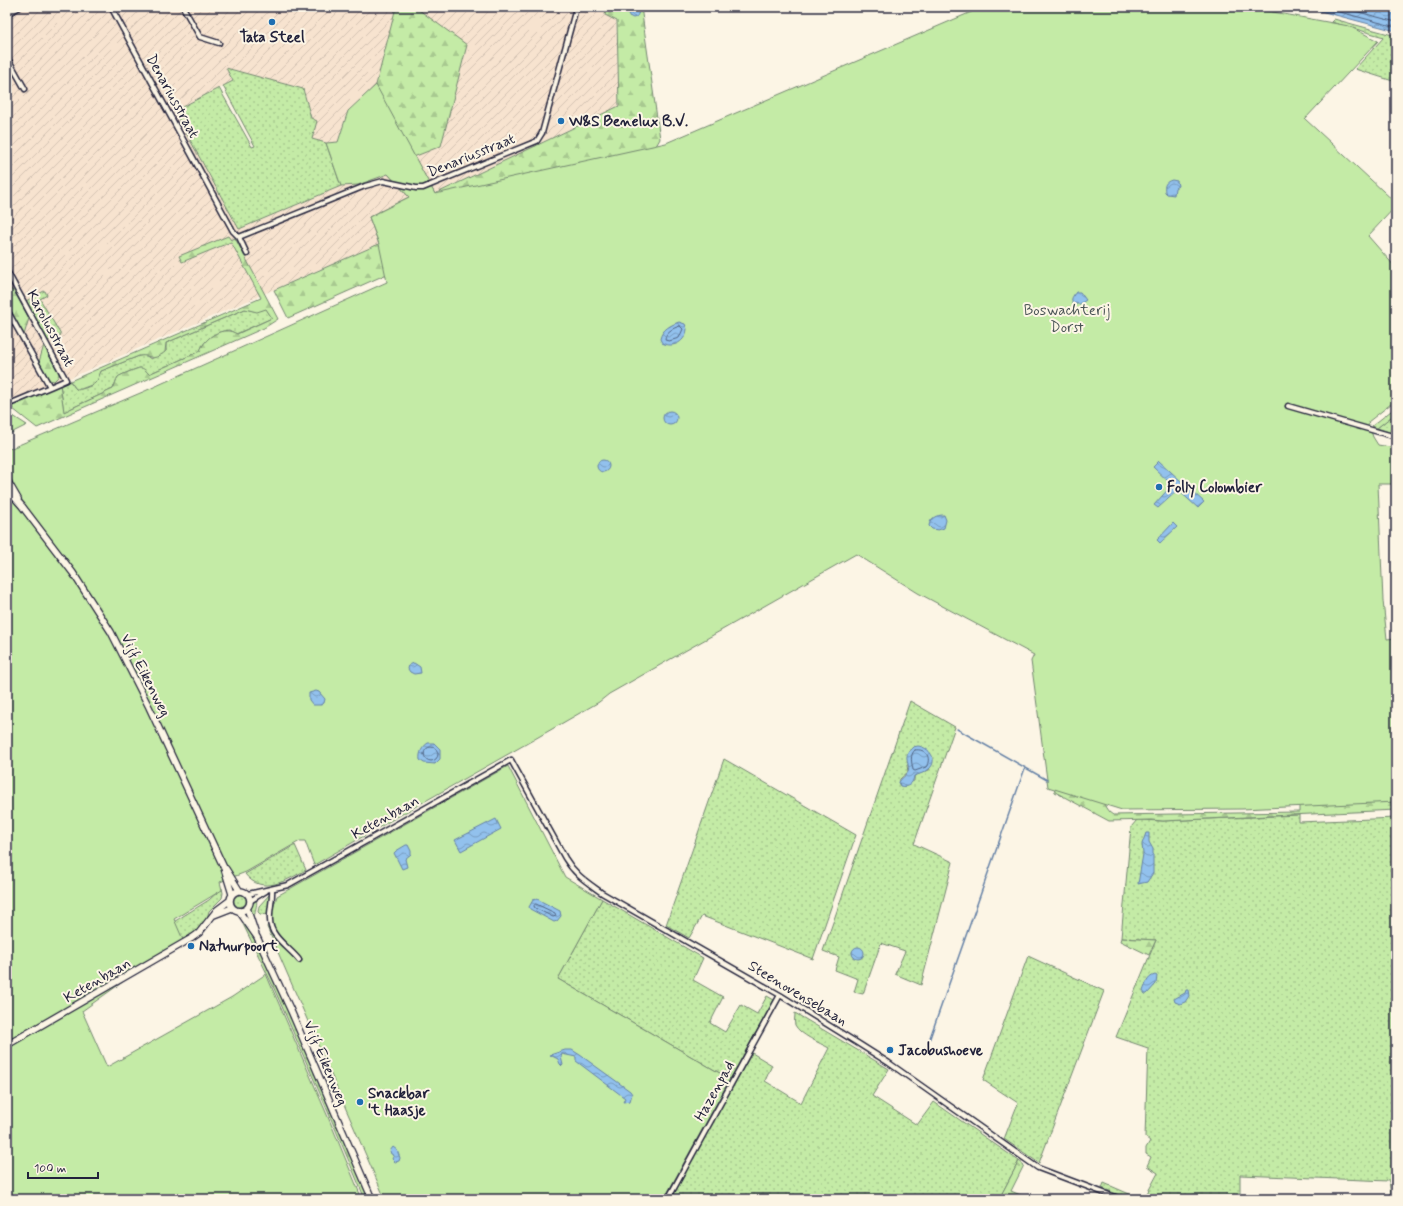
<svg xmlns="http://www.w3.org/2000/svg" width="1403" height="1206" font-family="Mynerve,sans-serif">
	<defs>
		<pattern id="industrial-furrows" width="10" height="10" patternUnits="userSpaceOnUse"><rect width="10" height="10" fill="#f7e3cf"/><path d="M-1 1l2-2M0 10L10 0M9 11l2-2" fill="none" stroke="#d3c2b3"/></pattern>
		<pattern id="grass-dots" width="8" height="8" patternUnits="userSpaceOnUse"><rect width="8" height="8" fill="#c4eba6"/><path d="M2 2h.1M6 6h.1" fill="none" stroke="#a8c990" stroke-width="1.8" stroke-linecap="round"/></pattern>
		<pattern id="forest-firs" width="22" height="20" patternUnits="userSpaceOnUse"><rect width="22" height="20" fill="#c4eba6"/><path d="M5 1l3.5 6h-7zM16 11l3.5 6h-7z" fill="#a8c990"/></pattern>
		<pattern id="water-waves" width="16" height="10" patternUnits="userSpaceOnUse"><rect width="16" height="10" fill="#92c1ed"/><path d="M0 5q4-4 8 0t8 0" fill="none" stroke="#779cc1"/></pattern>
	</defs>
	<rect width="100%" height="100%" fill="#fcf5e5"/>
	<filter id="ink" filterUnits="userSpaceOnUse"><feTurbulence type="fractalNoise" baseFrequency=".025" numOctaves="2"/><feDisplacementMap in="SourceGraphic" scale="8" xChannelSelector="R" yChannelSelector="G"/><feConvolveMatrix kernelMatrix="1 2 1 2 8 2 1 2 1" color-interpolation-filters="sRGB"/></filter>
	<g filter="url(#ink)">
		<path fill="url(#industrial-furrows)" d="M 7,7 L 616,7 L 619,106 L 434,194 L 376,85 L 348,111 L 338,142 L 326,143 L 312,139 L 311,118 L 303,89 L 227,69 L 233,81 L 174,111 L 240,229 L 341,186 L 358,185 L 388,174 L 409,197 L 379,244 L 63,381 L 52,384 L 7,402 Z"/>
		<path fill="url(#grass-dots)" stroke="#738670" fill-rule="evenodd" d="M 1334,19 L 1396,36 L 1396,82 L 1355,69 L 1384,37 L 1331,22 Z
			M 226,68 L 303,89 L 311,118 L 317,121 L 312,139 L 326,143 L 341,186 L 239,229 L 174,111 L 219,88 L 252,147 L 255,146 L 223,86 L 233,81 Z
			M 44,291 L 45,291 L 47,295 L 40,299 L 61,335 L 48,341 L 26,301 Z
			M 266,308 L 272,318 L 236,334 L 229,330 C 217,331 204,339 200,351 L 149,374 C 146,371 144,369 140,368 C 138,368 120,375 118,377 C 116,380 115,385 113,389 L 72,408 L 64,413 L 60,384 L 70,381 L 76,389 C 83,390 93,386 97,380 C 99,378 99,374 101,371 L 139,356 L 145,355 L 151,359 L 166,351 L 166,343 L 245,309 L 254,311 Z
			M 1396,413 L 1396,434 L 1377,428 Z
			M 910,701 L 955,727 L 914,844 L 953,862 L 921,985 L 895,974 L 905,951 L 881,943 L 863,994 L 854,992 L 858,979 L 835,970 L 839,957 L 823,951 ZM 932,757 L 932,762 L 929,770 L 914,776 L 914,781 L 899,785 L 900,779 L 908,772 L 907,765 ZM 855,948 L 863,956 L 861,958 L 854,957 L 852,952 Z
			M 724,759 L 856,835 L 813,959 L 702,916 L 689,938 L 666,925 Z
			M 1299,815 L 1299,822 L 1396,818 L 1396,1199 L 1392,1199 L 1389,1181 L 1240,1175 L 1240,1199 L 1144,1199 L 1158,1173 L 1147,1166 L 1151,1157 L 1146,1154 L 1146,1148 L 1150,1141 L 1145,1137 L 1148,1048 L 1116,1037 L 1156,940 L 1121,938 L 1131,827 L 1137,820 L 1163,821 Z
			M 295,845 L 306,870 C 287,880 262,896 245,874 Z
			M 222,888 L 223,893 L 222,898 L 209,911 L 207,919 L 196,932 L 174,945 L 172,923 L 209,900 Z
			M234 901a6 6 0 1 1 12 0a6 6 0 1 1-12 0Z
			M 269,895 L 270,896 L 268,915 L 260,914 L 258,912 L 259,906 Z
			M 256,899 C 258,904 255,909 255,914 L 252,916 C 249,909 252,904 256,899 Z
			M 602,899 L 703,958 L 693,980 L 723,997 L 710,1023 L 725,1032 L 741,1005 L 757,1014 L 767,996 L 774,1000 L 730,1079 L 558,979 Z
			M 245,923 L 257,944 L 279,990 L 332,1112 L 329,1114 L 273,986 L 243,924 Z
			M 1028,956 L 1104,991 L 1039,1163 L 1004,1139 L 1018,1103 L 983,1080 Z
			M 795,1013 L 889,1069 L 872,1096 L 917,1125 L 934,1102 L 1019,1161 L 999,1199 L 669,1199 L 752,1053 L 772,1065 L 765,1081 L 801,1103 L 829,1048 C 820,1043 800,1035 795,1025 C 794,1021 795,1017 795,1013 Z
			M 1104,1183 L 1141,1199 L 1129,1199 L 1102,1188 Z"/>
		<path fill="url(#forest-firs)" stroke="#738670" d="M 396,7 L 415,7 L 467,45 L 441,146 L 401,162 L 372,90 L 376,85 Z
			M 607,7 L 627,7 L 627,11 L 641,7 L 660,139 L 656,146 L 647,148 L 648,158 L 288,318 L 274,290 L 379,244 L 369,217 L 409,197 L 388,174 L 417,162 L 435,194 L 619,106 L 617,21 L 605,15 Z
			M 228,236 L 231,240 L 235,238 L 278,319 L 264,328 L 37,428 L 13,409 L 12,406 L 17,404 L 60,384 L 64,412 L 72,408 L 113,389 C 115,385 116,380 118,377 C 120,375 138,368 140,368 C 144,368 146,371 149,374 L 200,351 C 205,337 223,325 237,334 L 272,318 L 266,309 L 257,312 L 245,309 L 166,343 L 165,352 C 150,363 152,354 139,356 L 101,371 L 97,381 L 94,384 L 81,389 L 76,389 L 70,381 L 261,298 L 231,242 L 182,262 L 179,256 Z
			M 7,288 L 14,291 L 29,318 L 24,335 L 7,303 Z
			M 44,345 L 59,373 L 59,376 L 54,381 L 49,380 L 39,362 Z
			M 1396,407 L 1396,413 L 1377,428 L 1372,426 Z
			M 13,416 L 27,425 L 7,435 L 7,426 L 9,425 L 8,420 Z
			M 1041,703 L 1095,784 L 1106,808 L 1109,812 L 1113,815 L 1299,812 L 1299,806 L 1396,767 L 1396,810 L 1163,821 L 1151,820 L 1109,821 L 1055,792 Z
			M 1121,938 L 1156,940 L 1149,955 L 1120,941 Z
			M 332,1112 L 369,1199 L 365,1199 L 329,1114 Z
			M 1019,1161 L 1024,1165 L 1011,1191 L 1030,1199 L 1020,1199 L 1010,1195 L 1006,1199 L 999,1199 Z"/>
		<path fill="#c4eba6" stroke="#738670" d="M 983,7 L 1250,7 L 1262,10 L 1349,26 L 1378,41 L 1305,119 L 1396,203 L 1396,206 L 1368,236 L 1396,268 L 1396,400 L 1368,422 L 1373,437 L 1378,445 L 1396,448 L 1396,484 L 1378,484 L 1383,601 L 1387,639 L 1396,638 L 1396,802 L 1242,809 L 1122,810 L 1048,787 L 1031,661 L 1034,655 L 918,593 L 856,554 L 609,694 L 599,702 C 505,757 409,809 314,865 L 305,841 L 300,841 L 246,872 L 220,882 L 222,890 L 174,919 L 184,942 L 145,966 L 82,1011 L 107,1067 L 232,997 L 266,974 L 331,1124 L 362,1199 L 7,1199 L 7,450 L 145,391 L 387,282 L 379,244 L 369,217 L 409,197 L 388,174 L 358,185 L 341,186 L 326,143 L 338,142 L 348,111 L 376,85 L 435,194 L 666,143 Z
			M 508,766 L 565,877 L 602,899 L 558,979 L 730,1079 L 664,1199 L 385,1199 L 267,927 L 277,896 Z"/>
		<path fill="url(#water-waves)" stroke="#6581a6" d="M 627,7 L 638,7 C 639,12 639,17 633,18 L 629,16 Z
			M 1305,7 L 1396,7 L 1396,31 Z
			M 1172,180 L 1177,181 L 1178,186 L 1175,188 L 1174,195 L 1167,194 L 1165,192 C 1164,185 1165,182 1172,180 Z
			M 1076,292 L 1080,292 L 1086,300 L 1080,304 L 1073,304 C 1070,299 1073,296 1076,292 Z
			M 679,322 L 685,324 L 687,329 C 686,341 674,349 662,343 L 660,339 C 662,329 671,325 679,322 Z
			M663 418a7 7 0 1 1 14 0a7 7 0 1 1-14 0Z
			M597 466a6 6 0 1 1 12 0a6 6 0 1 1-12 0Z
			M 1159,461 L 1204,502 L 1198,508 L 1178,490 L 1158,508 L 1154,505 L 1171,486 L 1171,484 L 1153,467 Z
			M 944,515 L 946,520 L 944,528 L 938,530 L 932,529 L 929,526 C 930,518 936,515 944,515 Z
			M 1173,523 L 1177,527 L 1160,543 L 1157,540 Z
			M 414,663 L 420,667 L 421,673 L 414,674 L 410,672 L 408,669 L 409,665 Z
			M 316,691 L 319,692 L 325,699 L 324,703 L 321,705 L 313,705 L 309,700 L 309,693 Z
			M 428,743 L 434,743 L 440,749 L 440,759 L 435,764 L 424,763 L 420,760 C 419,753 422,747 428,743 Z
			M 918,746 C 929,747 939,760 929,769 C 925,773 919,774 914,776 C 913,784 908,788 900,786 L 899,782 C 901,778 906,776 908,772 C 911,764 901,757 913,747 Z
			M 496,819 L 501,829 L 461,851 L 455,840 Z
			M 1146,833 L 1149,833 L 1149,842 L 1153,849 L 1153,873 L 1147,882 L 1138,884 L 1143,854 L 1142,844 Z
			M 406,845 L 408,845 L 411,851 L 411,854 L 405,859 L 407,867 L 402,869 L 394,853 L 396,851 Z
			M 537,899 L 560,911 L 561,916 L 557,921 L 554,922 L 530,909 L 529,907 L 533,900 Z
			M852 953a6 6 0 1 1 12 0a6 6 0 1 1-12 0Z
			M 1155,975 L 1157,976 L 1156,984 L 1147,994 L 1145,994 L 1143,991 C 1146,984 1147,977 1155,975 Z
			M 1186,990 L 1188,990 L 1189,996 L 1185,1002 L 1180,1004 L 1175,1002 L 1174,999 L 1185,993 Z
			M 565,1050 L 572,1050 L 580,1055 L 630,1091 L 632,1094 L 630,1101 L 623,1102 L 625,1098 L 576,1061 L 576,1057 L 562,1054 L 561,1057 L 563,1065 L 562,1066 L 560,1064 L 558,1059 L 550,1055 Z
			M 393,1147 L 397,1150 L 400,1158 L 399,1161 L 395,1162 L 392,1159 L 394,1155 L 391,1154 L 390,1151 Z"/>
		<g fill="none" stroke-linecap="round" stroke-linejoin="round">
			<path stroke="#4f6282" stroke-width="1" d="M 1321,7 L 1396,27
				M 1340,7 L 1396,22
				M 680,326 L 683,329 L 679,338 L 669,341 L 665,340 C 665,332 673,328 680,326 Z
				M424 754a7 7 0 1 1 14 0a7 7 0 1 1-14 0Z
				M 915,750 C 926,748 932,758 926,767 L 915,771 L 913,770 C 912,763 909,755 915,750 Z
				M 536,904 L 555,913 L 556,916 L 553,917 L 535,908 L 534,906 Z"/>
			<path stroke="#6581a6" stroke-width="1.5" d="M 957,729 L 1047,780
				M 925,1052 L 1025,768"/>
			<g stroke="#22223b" stroke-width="7">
				<path id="street" d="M 111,7 L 233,231 L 239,237 L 247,254
					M 183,7 L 200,37 L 219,43
					M 7,14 L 20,7
					M 7,57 L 25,89
					M 239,237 L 365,186 L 383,181 L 416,188 L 423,188 L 537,141 L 542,133 L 576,8
					M 7,271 L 66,380 L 50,387
					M 7,310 L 50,387 L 7,405
					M 1288,406 L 1396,437
					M 272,889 C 273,900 269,910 270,920 C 270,937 290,948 299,960
					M 248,894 L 288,885 L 511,760 L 565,858 C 575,875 587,882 602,893 L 780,995 L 859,1044 L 889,1063 L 1038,1168 L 1120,1199
					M 250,901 L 266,891
					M 668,1199 L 780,995"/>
			</g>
			<g stroke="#22223b" stroke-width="8">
				<path id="secondary" d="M 7,480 L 18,499
					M 7,489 L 22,506 L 73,573 L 111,632 L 149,707 L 224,868 L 232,894
					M 226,869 L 239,890
					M230 901a10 10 0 1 1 20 0a10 10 0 1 1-20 0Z
					M 247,908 L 256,935
					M 239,911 L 257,937 L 291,1011 L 372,1199
					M 214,915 L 232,908
					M 7,1045 L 192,938 L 199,933 L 217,910 L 229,901"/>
			</g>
			<use href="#street" stroke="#fcf5e5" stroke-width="4"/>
			<use href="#secondary" stroke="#fcf5e5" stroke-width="5.5"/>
		</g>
	</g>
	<g fill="#1f6fb2" stroke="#fcf5e5" stroke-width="1.5">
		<circle cx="272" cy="22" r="4"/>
		<circle cx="561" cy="121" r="4"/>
		<circle cx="1159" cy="487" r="4"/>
		<circle cx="191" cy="946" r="4"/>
		<circle cx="890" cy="1050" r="4"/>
		<circle cx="360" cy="1102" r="4"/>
	</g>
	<g text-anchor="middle" stroke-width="4" stroke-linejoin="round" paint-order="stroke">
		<g font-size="15" font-weight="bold" fill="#22223b" stroke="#fcf5e5" text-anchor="start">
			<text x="272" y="42" text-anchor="middle">Tata Steel</text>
			<text x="569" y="126">W&amp;S Benelux B.V.</text>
			<text x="1167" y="492">Folly Colombier</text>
			<text x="199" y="951">Natuurpoort</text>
			<text x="898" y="1055">Jacobushoeve</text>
			<text x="368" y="1098">Snackbar<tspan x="368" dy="17">'t Haasje</tspan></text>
		</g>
		<g font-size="15" fill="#22223b" stroke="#fcf5e5">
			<text transform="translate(173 96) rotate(61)" y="5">Denariusstraat</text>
			<text transform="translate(471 155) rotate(-22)" y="5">Denariusstraat</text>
			<text transform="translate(51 328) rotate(62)" y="5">Karolusstraat</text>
			<text transform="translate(146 675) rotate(63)" y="5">Vijf Eikenweg</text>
			<text transform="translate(385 817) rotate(-29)" y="5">Ketenbaan</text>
			<text transform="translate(97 980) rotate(-30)" y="5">Ketenbaan</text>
			<text transform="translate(798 993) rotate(31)" y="5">Steenovensebaan</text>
			<text transform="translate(326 1063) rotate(67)" y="5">Vijf Eikenweg</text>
			<text transform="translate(714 1091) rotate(-61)" y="5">Hazenpad</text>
		</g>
		<g font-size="15" fill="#4a5456" stroke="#fcf5e5">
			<text x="1067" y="315">Boswachterij<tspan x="1067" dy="17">Dorst</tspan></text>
		</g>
	</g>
	<rect width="1403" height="1206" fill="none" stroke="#fcf5e5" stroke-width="24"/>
	<rect x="12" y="12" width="1379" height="1182" fill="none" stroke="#22223b" stroke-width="1.5" filter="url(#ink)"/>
	<path d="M28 1172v6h70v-6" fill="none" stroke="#22223b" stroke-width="2"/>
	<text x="34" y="1172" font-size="12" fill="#22223b" stroke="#fcf5e5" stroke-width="3" paint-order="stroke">100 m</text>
</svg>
